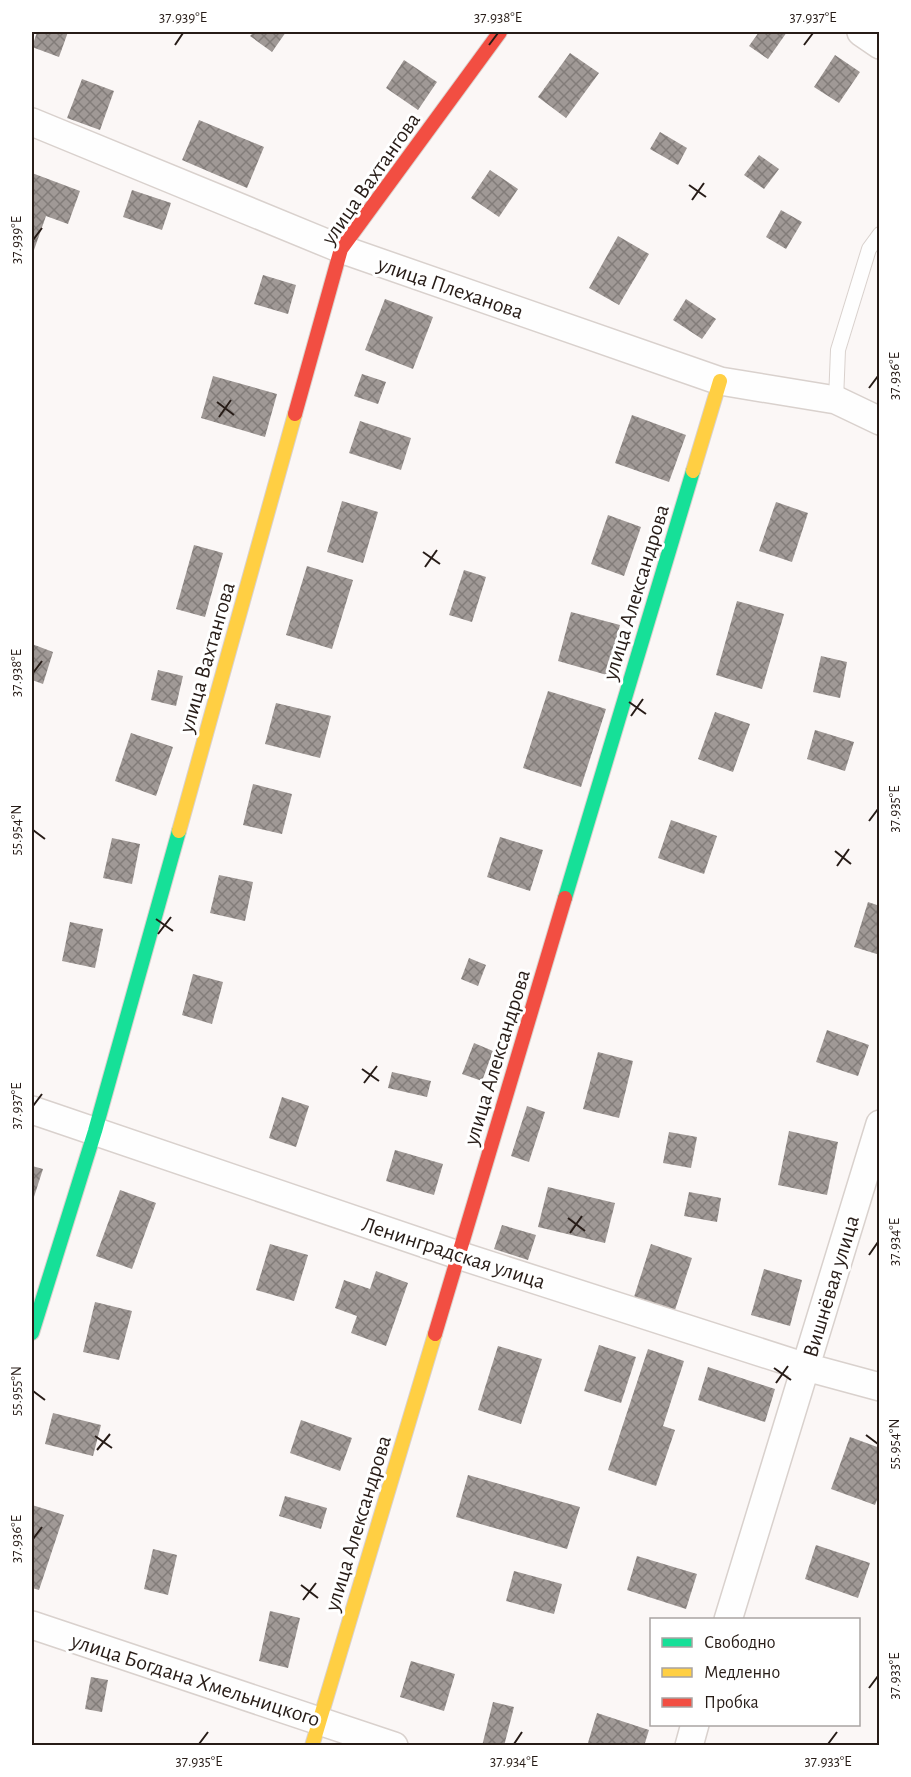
<svg xmlns="http://www.w3.org/2000/svg" width="911" height="1777" font-family="'Alegreya Sans',sans-serif">
	<defs>
		<pattern id="building-cross-hatch" width="8" height="8" patternUnits="userSpaceOnUse" patternTransform="scale(1.5)"><rect width="8" height="8" fill="#a09996"/><path d="M0 0l8 8M0 8l8-8" fill="none" stroke="#827c79"/></pattern>
	</defs>
	<rect width="100%" height="100%" fill="#fbf7f6"/>
	<path fill="url(#building-cross-hatch)" d="M 37,32 L 68,32 L 59,57 L 32,47 Z
		M 254,32 L 286,32 L 272,52 L 250,36 Z
		M 759,32 L 787,32 L 768,59 L 749,46 Z
		M 570,53 L 599,73 L 566,118 L 538,97 Z
		M 835,55 L 860,72 L 839,103 L 814,87 Z
		M 404,60 L 437,82 L 418,110 L 386,88 Z
		M 82,79 L 114,91 L 100,130 L 67,118 Z
		M 199,120 L 264,147 L 247,188 L 182,160 Z
		M 660,132 L 687,148 L 678,165 L 650,149 Z
		M 759,155 L 779,169 L 764,189 L 744,175 Z
		M 490,170 L 518,189 L 499,217 L 471,198 Z
		M 32,173 L 80,191 L 68,224 L 46,216 L 34,250 L 32,250 Z
		M 132,190 L 171,203 L 162,230 L 123,217 Z
		M 781,210 L 802,222 L 786,249 L 766,237 Z
		M 618,236 L 649,254 L 619,305 L 589,288 Z
		M 263,275 L 296,285 L 288,314 L 254,304 Z
		M 385,299 L 433,317 L 413,369 L 365,350 Z
		M 686,299 L 716,319 L 702,339 L 673,320 Z
		M 362,374 L 386,382 L 378,404 L 354,396 Z
		M 213,376 L 277,394 L 265,437 L 201,418 Z
		M 632,415 L 686,435 L 669,482 L 615,463 Z
		M 360,421 L 411,438 L 401,470 L 349,453 Z
		M 342,501 L 378,512 L 363,563 L 327,552 Z
		M 776,502 L 808,513 L 792,562 L 759,551 Z
		M 608,515 L 641,527 L 624,576 L 591,564 Z
		M 194,545 L 223,553 L 205,617 L 176,609 Z
		M 307,566 L 353,580 L 332,649 L 286,635 Z
		M 464,570 L 486,577 L 472,622 L 449,615 Z
		M 737,601 L 784,614 L 762,689 L 716,675 Z
		M 571,612 L 620,625 L 607,675 L 558,661 Z
		M 32,644 L 53,652 L 43,684 L 32,680 Z
		M 821,656 L 847,662 L 840,698 L 813,692 Z
		M 158,670 L 183,676 L 176,706 L 151,700 Z
		M 548,691 L 606,709 L 581,787 L 523,768 Z
		M 276,703 L 331,716 L 320,758 L 265,744 Z
		M 715,712 L 750,724 L 733,772 L 698,759 Z
		M 815,730 L 854,742 L 845,771 L 807,759 Z
		M 131,733 L 173,747 L 156,796 L 115,781 Z
		M 253,784 L 292,794 L 282,834 L 243,825 Z
		M 671,820 L 717,836 L 704,874 L 658,858 Z
		M 500,837 L 543,850 L 530,891 L 487,877 Z
		M 112,838 L 140,844 L 132,884 L 103,878 Z
		M 219,875 L 253,882 L 245,921 L 210,913 Z
		M 868,902 L 880,906 L 880,955 L 854,947 Z
		M 70,922 L 103,929 L 95,968 L 62,961 Z
		M 469,958 L 486,965 L 478,986 L 461,979 Z
		M 193,974 L 223,982 L 212,1024 L 182,1015 Z
		M 827,1030 L 869,1045 L 858,1076 L 816,1062 Z
		M 474,1043 L 493,1051 L 482,1081 L 462,1074 Z
		M 598,1052 L 633,1061 L 619,1118 L 583,1109 Z
		M 392,1072 L 431,1081 L 427,1097 L 388,1088 Z
		M 282,1097 L 309,1106 L 296,1147 L 269,1138 Z
		M 527,1106 L 545,1112 L 529,1162 L 511,1156 Z
		M 789,1131 L 838,1142 L 827,1195 L 778,1185 Z
		M 669,1132 L 697,1137 L 691,1168 L 663,1163 Z
		M 395,1150 L 443,1164 L 434,1195 L 386,1181 Z
		M 32,1166 L 43,1169 L 33,1200 L 32,1200 Z
		M 548,1187 L 615,1203 L 605,1243 L 538,1227 Z
		M 120,1190 L 156,1203 L 132,1269 L 96,1256 Z
		M 689,1192 L 721,1198 L 717,1222 L 684,1216 Z
		M 502,1225 L 536,1235 L 528,1260 L 494,1249 Z
		M 270,1244 L 308,1255 L 294,1301 L 256,1290 Z
		M 651,1244 L 692,1258 L 675,1310 L 634,1297 Z
		M 764,1269 L 802,1280 L 790,1326 L 751,1315 Z
		M 376,1271 L 408,1283 L 386,1346 L 351,1333 L 357,1316 L 335,1308 L 344,1280 L 370,1289 Z
		M 95,1302 L 132,1311 L 119,1360 L 83,1352 Z
		M 599,1345 L 636,1357 L 621,1403 L 584,1391 Z
		M 498,1346 L 542,1359 L 521,1424 L 478,1410 Z
		M 648,1349 L 684,1361 L 663,1426 L 675,1430 L 656,1486 L 608,1470 Z
		M 708,1367 L 775,1389 L 765,1422 L 698,1400 Z
		M 53,1413 L 101,1425 L 93,1456 L 45,1444 Z
		M 301,1420 L 352,1438 L 340,1471 L 290,1453 Z
		M 850,1437 L 880,1448 L 880,1492 L 875,1505 L 831,1489 Z
		M 468,1475 L 580,1507 L 567,1549 L 456,1517 Z
		M 285,1496 L 327,1508 L 321,1529 L 279,1516 Z
		M 32,1505 L 64,1515 L 39,1590 L 32,1588 Z
		M 816,1545 L 870,1563 L 858,1598 L 805,1579 Z
		M 153,1549 L 177,1555 L 168,1595 L 144,1589 Z
		M 637,1556 L 697,1574 L 686,1609 L 627,1590 Z
		M 514,1571 L 562,1584 L 554,1614 L 506,1601 Z
		M 270,1611 L 300,1618 L 288,1668 L 259,1661 Z
		M 411,1661 L 455,1674 L 444,1711 L 400,1697 Z
		M 91,1677 L 108,1680 L 102,1712 L 85,1709 Z
		M 493,1702 L 514,1707 L 504,1746 L 482,1746 Z
		M 597,1713 L 649,1730 L 644,1746 L 587,1746 Z"/>
	<g fill="none" stroke-linecap="round" stroke-linejoin="round">
		<g stroke="#d9d1cd" stroke-width="16">
			<path id="lane" d="M 836,400 L 838,350 L 869,249 L 880,234"/>
		</g>
		<g stroke="#d9d1cd" stroke-width="30">
			<path id="street" d="M 861,32 L 880,45
				M 32,122 L 341,249 L 720,381 L 836,400 L 880,421
				M 32,1110 L 458,1255 L 806,1367 L 880,1387
				M 728,1620 L 880,1124
				M 32,1625 L 394,1746
				M 689,1746 L 695,1724"/>
		</g>
		<g stroke="#d9d1cd" stroke-width="16">
			<path id="fast" d="M 565,898 L 693,471
				M 32,1333 L 95,1131 L 179,831"/>
		</g>
		<g stroke="#d9d1cd" stroke-width="16">
			<path id="slow" d="M 693,471 L 720,381
				M 179,831 L 295,414
				M 312,1746 L 435,1334"/>
		</g>
		<g stroke="#d9d1cd" stroke-width="16">
			<path id="jam" d="M 295,414 L 341,249 L 500,32
				M 435,1334 L 565,898"/>
		</g>
		<use href="#lane" stroke="#fefefe" stroke-width="14"/>
		<use href="#street" stroke="#fefefe" stroke-width="27"/>
		<use href="#fast" stroke="#16e098" stroke-width="14"/>
		<use href="#slow" stroke="#ffcf43" stroke-width="14"/>
		<use href="#jam" stroke="#f24e42" stroke-width="14"/>
	</g>
	<path fill="none" stroke="#271c17" stroke-width="2" d="M 175,45 L 183,33M 489,45 L 498,33M 804,45 L 813,33M 689,185 L 706,197M 692,200 L 704,183M 33,240 L 42,228M 869,388 L 878,376M 217,402 L 234,415M 219,417 L 231,400M 423,552 L 440,564M 425,567 L 437,550M 33,673 L 42,661M 629,702 L 646,714M 631,716 L 643,699M 869,821 L 878,809M 33,830 L 45,839M 835,851 L 851,864M 837,866 L 849,849M 156,919 L 173,931M 158,934 L 171,917M 362,1069 L 379,1081M 364,1083 L 377,1066M 33,1106 L 42,1094M 568,1218 L 585,1231M 570,1233 L 582,1216M 869,1255 L 878,1242M 774,1368 L 791,1380M 776,1383 L 788,1366M 33,1391 L 45,1400M 866,1435 L 878,1444M 95,1436 L 112,1448M 97,1450 L 110,1434M 33,1539 L 42,1527M 301,1585 L 318,1598M 303,1600 L 316,1583M 869,1688 L 878,1676M 199,1744 L 208,1732M 514,1744 L 522,1732M 828,1744 L 837,1732"/>
	<g text-anchor="middle" stroke-width="6" stroke-linejoin="round" paint-order="stroke">
		<g font-size="22" fill="#271c17" stroke="#fff">
			<text transform="translate(370 178) rotate(-55)" y="8">улица Вахтангова</text>
			<text transform="translate(451 287) rotate(19)" y="8">улица Плеханова</text>
			<text transform="translate(635 592) rotate(-73)" y="8">улица Александрова</text>
			<text transform="translate(206 657) rotate(-74)" y="8">улица Вахтангова</text>
			<text transform="translate(496 1057) rotate(-73)" y="8">улица Александрова</text>
			<text transform="translate(454 1252) rotate(18)" y="8">Ленинградская улица</text>
			<text transform="translate(830 1286) rotate(-73)" y="8">Вишнёвая улица</text>
			<text transform="translate(357 1523) rotate(-73)" y="8">улица Александрова</text>
			<text transform="translate(196 1679) rotate(18)" y="8">улица Богдана Хмельницкого</text>
		</g>
	</g>
	<rect width="911" height="1777" fill="none" stroke="#ffffff" stroke-width="66"/>
	<rect x="650" y="1618" width="210" height="108" fill="#ffffff" stroke="#a9a4a2" stroke-width="1.5"/>
	<rect x="662" y="1638" width="30" height="9" fill="#16e098" stroke="#a9a4a2" stroke-width="1.5"/>
	<text x="704" y="1648" font-size="18" fill="#271c17">Свободно</text>
	<rect x="662" y="1668" width="30" height="9" fill="#ffcf43" stroke="#a9a4a2" stroke-width="1.5"/>
	<text x="704" y="1678" font-size="18" fill="#271c17">Медленно</text>
	<rect x="662" y="1698" width="30" height="9" fill="#f24e42" stroke="#a9a4a2" stroke-width="1.5"/>
	<text x="704" y="1708" font-size="18" fill="#271c17">Пробка</text>
	<rect x="33" y="33" width="845" height="1711" fill="none" stroke="#271c17" stroke-width="2"/>
	<g font-size="15" text-anchor="middle" fill="#271c17">
		<text x="183" y="22">37.939°E</text>
		<text x="498" y="22">37.938°E</text>
		<text x="813" y="22">37.937°E</text>
		<text transform="translate(16 240) rotate(-90)" y="5">37.939°E</text>
		<text transform="translate(894 376) rotate(-90)" y="5">37.936°E</text>
		<text transform="translate(16 673) rotate(-90)" y="5">37.938°E</text>
		<text transform="translate(894 809) rotate(-90)" y="5">37.935°E</text>
		<text transform="translate(16 830) rotate(-90)" y="5">55.954°N</text>
		<text transform="translate(16 1106) rotate(-90)" y="5">37.937°E</text>
		<text transform="translate(894 1242) rotate(-90)" y="5">37.934°E</text>
		<text transform="translate(16 1391) rotate(-90)" y="5">55.955°N</text>
		<text transform="translate(894 1444) rotate(-90)" y="5">55.954°N</text>
		<text transform="translate(16 1539) rotate(-90)" y="5">37.936°E</text>
		<text transform="translate(894 1676) rotate(-90)" y="5">37.933°E</text>
		<text x="199" y="1766">37.935°E</text>
		<text x="514" y="1766">37.934°E</text>
		<text x="828" y="1766">37.933°E</text>
	</g>
</svg>
